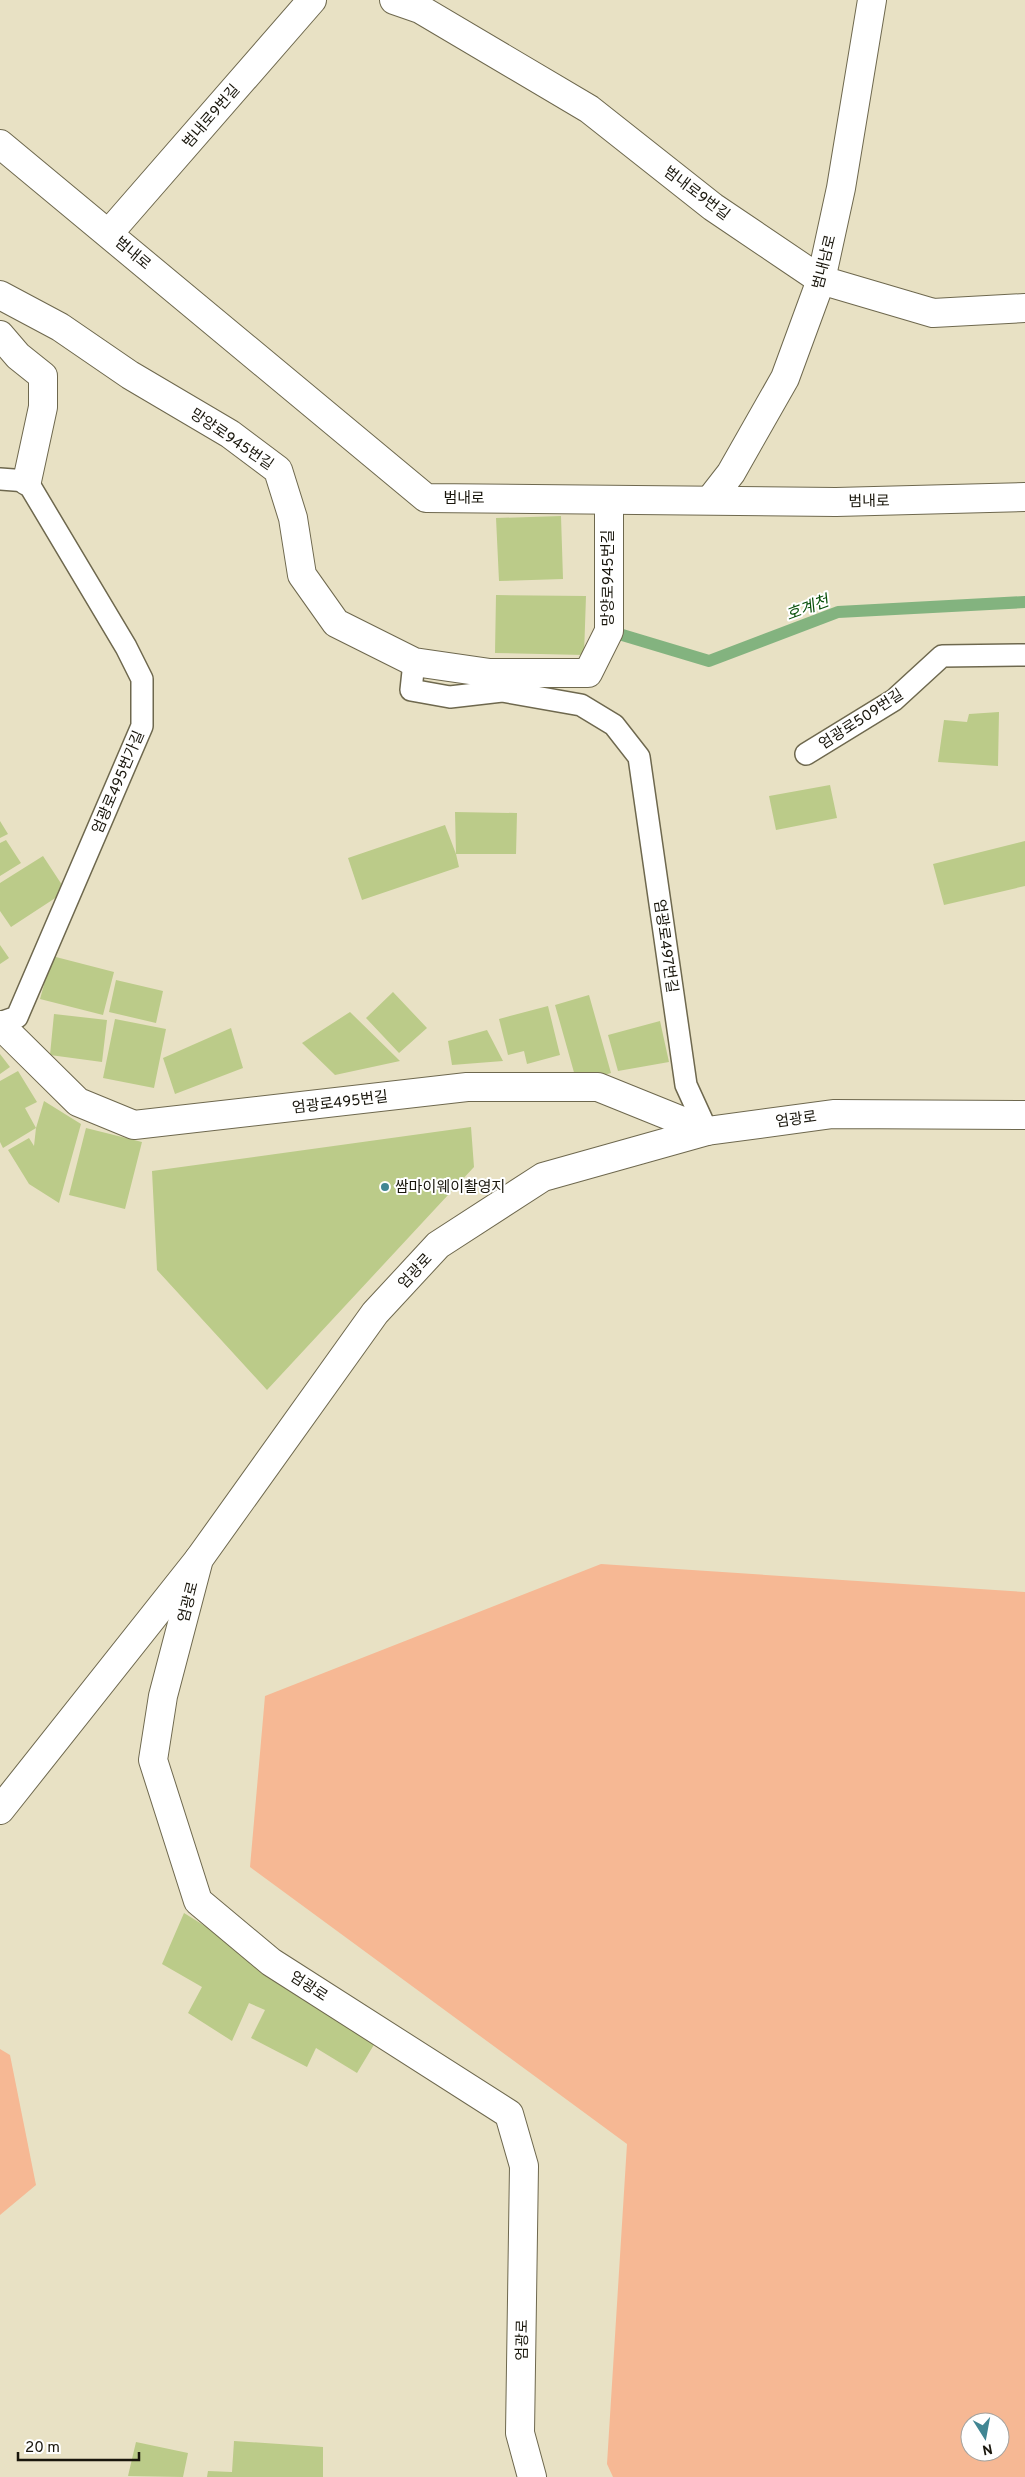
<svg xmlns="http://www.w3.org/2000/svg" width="1025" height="2477" font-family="Overpass,'Noto Sans KR',sans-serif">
	<rect width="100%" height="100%" fill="#e8e1c4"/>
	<path fill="#f6b894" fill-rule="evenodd" d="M 601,1564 L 1025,1592 L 1025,2477 L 613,2477 L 607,2464 L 627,2144 L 250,1867 L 265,1696 ZM 970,2422 L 1000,2422 L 1000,2452 L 970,2452 Z
		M 0,2049 L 10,2055 L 36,2185 L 0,2215 Z"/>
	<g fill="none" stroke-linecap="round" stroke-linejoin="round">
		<path stroke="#83b37f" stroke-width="12" d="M 609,631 L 709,661 L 838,612 L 1025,602"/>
	</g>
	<path fill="#bbcb89" d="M 561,516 L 563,579 L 499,581 L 496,518 Z
		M 496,595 L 586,596 L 584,655 L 495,653 Z
		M 999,712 L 998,766 L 938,762 L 944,720 L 967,722 L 969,714 Z
		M 830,785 L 837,818 L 776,830 L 769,796 Z
		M 455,812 L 517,813 L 516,854 L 456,854 L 459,867 L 362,900 L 348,858 L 445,825 L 456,854 Z
		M 0,821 L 8,834 L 0,838 Z
		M 6,840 L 21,863 L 0,876 L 0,843 Z
		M 1025,841 L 1025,886 L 944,905 L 933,864 Z
		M 43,856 L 66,891 L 11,927 L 0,911 L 0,883 Z
		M 0,945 L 9,958 L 0,964 Z
		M 52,956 L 114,972 L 103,1015 L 40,999 Z
		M 116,980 L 163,991 L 156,1023 L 109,1012 Z
		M 393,992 L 427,1028 L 399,1053 L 366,1018 Z
		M 589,995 L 611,1073 L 577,1083 L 555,1005 Z
		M 548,1006 L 560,1055 L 527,1064 L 524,1051 L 508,1055 L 499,1019 Z
		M 350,1012 L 400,1061 L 335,1075 L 302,1043 Z
		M 54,1014 L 107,1020 L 102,1062 L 50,1055 Z
		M 115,1019 L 166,1029 L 154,1088 L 103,1078 Z
		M 660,1021 L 669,1062 L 618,1071 L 608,1035 Z
		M 231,1028 L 243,1068 L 175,1094 L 163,1058 Z
		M 487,1030 L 503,1061 L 452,1065 L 448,1041 Z
		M 0,1054 L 10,1067 L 0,1074 Z
		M 18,1071 L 37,1102 L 25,1108 L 36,1128 L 3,1148 L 0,1142 L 0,1081 Z
		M 44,1101 L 81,1124 L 59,1203 L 29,1184 L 8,1150 L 29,1138 L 34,1146 L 36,1128 Z
		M 471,1127 L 474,1167 L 267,1390 L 157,1270 L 152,1171 Z
		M 86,1128 L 142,1142 L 125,1209 L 69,1195 Z
		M 184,1913 L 226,1939 L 264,1975 L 378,2038 L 357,2073 L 316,2048 L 307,2067 L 251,2038 L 265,2010 L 249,2003 L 232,2041 L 188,2013 L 202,1987 L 162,1964 Z
		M 234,2441 L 323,2447 L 323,2477 L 207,2477 L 208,2471 L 232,2472 Z
		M 136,2442 L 188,2453 L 183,2477 L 128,2476 Z"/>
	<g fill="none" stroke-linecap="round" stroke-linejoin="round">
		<g stroke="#6e684e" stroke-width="24">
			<path id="service" d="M 0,479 L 27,481 L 126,647 L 142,679 L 142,726 L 17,1017 L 0,1023
				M 414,662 L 411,690 L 450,697 L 502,691 L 581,705 L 614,725 L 639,757 L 686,1085 L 707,1131
				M 806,754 L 894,700 L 942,656 L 1025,655"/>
		</g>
		<g stroke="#6e684e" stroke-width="30">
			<path id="minor" d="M 394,0 L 420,9 L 589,109 L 713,207 L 821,280 L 933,313 L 1025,308
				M 109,233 L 312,0
				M 0,295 L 60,327 L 130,375 L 230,434 L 278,470 L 293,518 L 302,575 L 336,623 L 414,662 L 490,673 L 588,673 L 609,631 L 609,500
				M 0,335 L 18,356 L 43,376 L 43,407 L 27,481
				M 710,500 L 731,473 L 785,378 L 821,280 L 841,188 L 872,0
				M 0,1025 L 78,1102 L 134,1125 L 467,1087 L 598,1087 L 707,1131
				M 0,1810 L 199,1559"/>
		</g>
		<g stroke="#6e684e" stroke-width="30">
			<path id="tertiary" d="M 0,144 L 426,498 L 836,502 L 1025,497"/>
		</g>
		<g stroke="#6e684e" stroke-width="30">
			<path id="secondary" d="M 532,2477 L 520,2433 L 524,2166 L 509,2114 L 271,1962 L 198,1901 L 153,1760 L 163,1696 L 199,1559 L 375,1313 L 438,1245 L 543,1177 L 707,1131 L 833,1114 L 1025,1115"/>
		</g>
		<use href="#service" stroke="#fff" stroke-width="21"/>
		<use href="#minor" stroke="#fff" stroke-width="28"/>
		<use href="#tertiary" stroke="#fff" stroke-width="28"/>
		<use href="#secondary" stroke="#fff" stroke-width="28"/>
	</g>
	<circle fill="#418693" stroke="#fff" stroke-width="2" cx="385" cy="1187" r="5"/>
	<g text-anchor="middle" stroke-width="4" stroke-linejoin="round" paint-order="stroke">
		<g font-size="15" fill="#19160c" stroke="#fff">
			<text transform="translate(211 116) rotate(-49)" y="5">범내로9번길</text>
			<text transform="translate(697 193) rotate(37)" y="5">범내로9번길</text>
			<text transform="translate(133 253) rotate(40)" y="5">범내로</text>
			<text transform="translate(824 262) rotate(-76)" y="5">범내남로</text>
			<text transform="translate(232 439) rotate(34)" y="5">망양로945번길</text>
			<text x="464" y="503">범내로</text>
			<text transform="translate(869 501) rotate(-1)" y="5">범내로</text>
			<text transform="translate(608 578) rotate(-90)" y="5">망양로945번길</text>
			<text transform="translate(861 719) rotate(-33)" y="5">엄광로509번길</text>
			<text transform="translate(118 782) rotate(-67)" y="5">엄광로495번가길</text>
			<text transform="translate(666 946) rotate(82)" y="5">엄광로497번길</text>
			<text transform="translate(340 1102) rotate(-7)" y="5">엄광로495번길</text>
			<text transform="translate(796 1119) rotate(-8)" y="5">엄광로</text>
			<text transform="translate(415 1271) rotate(-47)" y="5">엄광로</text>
			<text transform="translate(188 1602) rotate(-76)" y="5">엄광로</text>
			<text transform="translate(309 1986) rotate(33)" y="5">엄광로</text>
			<text transform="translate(522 2340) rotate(-89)" y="5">엄광로</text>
		</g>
		<g font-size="15" fill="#19160c" stroke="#fff" text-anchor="start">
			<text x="395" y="1192">쌈마이웨이촬영지</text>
		</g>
		<g font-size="16" font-style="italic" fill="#09500b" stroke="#fff">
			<text transform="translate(807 607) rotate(-20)" y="6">호계천</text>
		</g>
	</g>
	<g transform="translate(985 2437) rotate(169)"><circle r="24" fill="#ffffff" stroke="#a3a29e"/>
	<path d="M0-4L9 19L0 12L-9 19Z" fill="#418693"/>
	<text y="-8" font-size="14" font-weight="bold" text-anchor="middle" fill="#19160c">N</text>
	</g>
	<path d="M18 2452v8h121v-8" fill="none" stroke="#19160c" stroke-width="2.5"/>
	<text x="25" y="2452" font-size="15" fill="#19160c" stroke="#ffffff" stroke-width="4" paint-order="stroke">20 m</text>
</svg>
